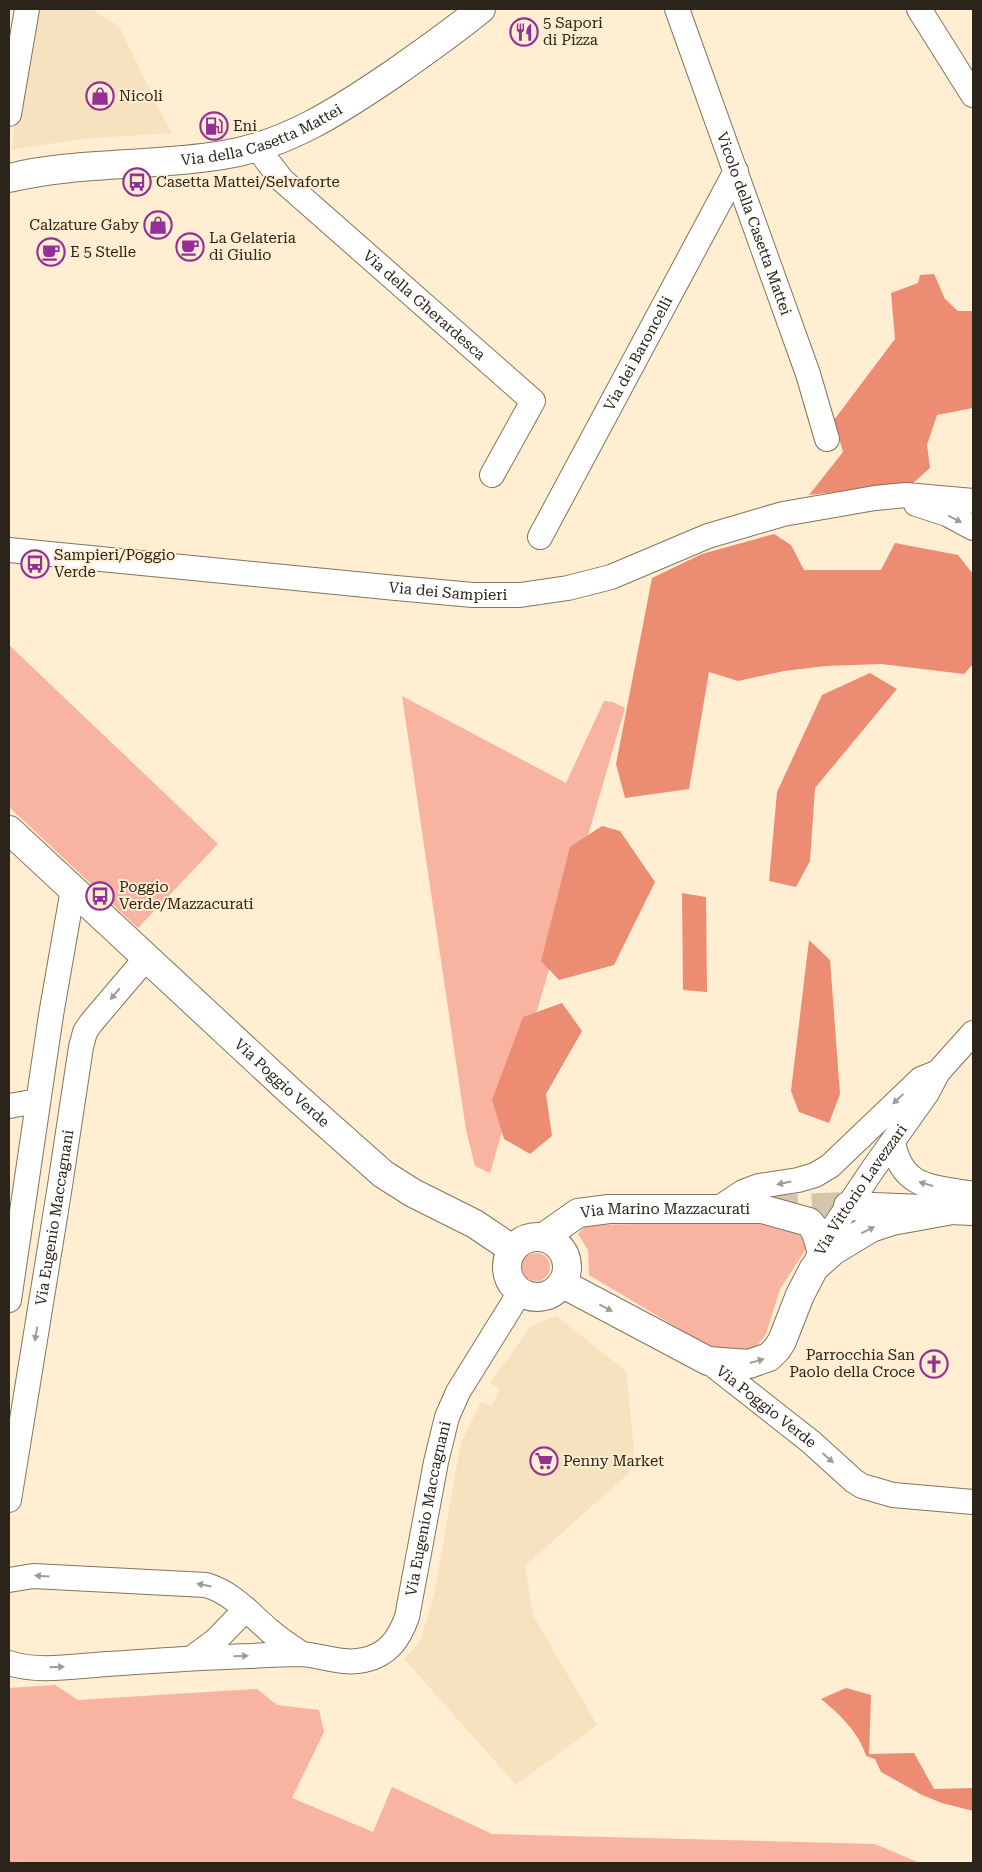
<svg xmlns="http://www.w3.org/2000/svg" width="982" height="1872" font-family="'Roboto Serif',serif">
	<rect width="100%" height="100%" fill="#ffeed1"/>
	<path fill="#f7e2bf" d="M 33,9 L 91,9 L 119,26 L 171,133 L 80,139 L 11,150 Z
		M 556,1316 L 626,1371 L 634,1449 L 629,1473 L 525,1566 L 533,1615 L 597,1725 L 516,1785 L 404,1659 L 420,1642 L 434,1595 L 461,1442 L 481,1402 L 492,1406 L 499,1389 L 490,1383 L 531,1326 Z"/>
	<path fill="#f9b3a1" d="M 9,645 L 218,844 L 138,928 L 9,807 Z
		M 402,696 L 566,783 L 604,701 L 613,702 L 625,708 L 490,1173 L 475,1166 L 466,1130 Z
		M 783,1221 L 796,1222 L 808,1246 L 780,1289 L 766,1334 L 757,1346 L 743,1351 L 718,1352 L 589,1275 L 588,1250 L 578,1234 L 586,1225 Z
		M522 1267a14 14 0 1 1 28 0a14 14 0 1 1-28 0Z
		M 55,1685 L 78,1700 L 257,1689 L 277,1705 L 319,1710 L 324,1732 L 292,1798 L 373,1832 L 392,1787 L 492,1834 L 875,1844 L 920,1863 L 9,1863 L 9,1688 Z"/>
	<path fill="#eb8c73" d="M 934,274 L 945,299 L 958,311 L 973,311 L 973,408 L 937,415 L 927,445 L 930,468 L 913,483 L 809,495 L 843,452 L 834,420 L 895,339 L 891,293 L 918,283 L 920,275 Z
		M 774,534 L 791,545 L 804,570 L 881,570 L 895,543 L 958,555 L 973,574 L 973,664 L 964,674 L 881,664 L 826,666 L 784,671 L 738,681 L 709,672 L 689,789 L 625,798 L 616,764 L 652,578 L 702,554 Z
		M 870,673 L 897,689 L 815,788 L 810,861 L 796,887 L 769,881 L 777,792 L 822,695 Z
		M 602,826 L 620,831 L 655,882 L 614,965 L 559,980 L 541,961 L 570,847 Z
		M 682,893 L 706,897 L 707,992 L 683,990 Z
		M 809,940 L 830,960 L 840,1094 L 829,1123 L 799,1112 L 791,1091 Z
		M 562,1003 L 582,1031 L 546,1094 L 552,1136 L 530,1154 L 504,1139 L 492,1100 L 523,1017 Z
		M 846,1688 L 871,1695 L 869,1754 L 914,1753 L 934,1789 L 973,1788 L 973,1811 L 942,1803 L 922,1795 L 881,1772 L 875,1759 L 866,1756 C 859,1732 839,1714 821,1699 Z"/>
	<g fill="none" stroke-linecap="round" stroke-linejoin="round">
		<path stroke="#d4c6ac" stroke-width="28" stroke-dasharray="28 14" stroke-linecap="butt" d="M 770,1209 L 848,1206"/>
		<g stroke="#83745b" stroke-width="26">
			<g id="minor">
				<path id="s1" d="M 677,9 L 808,374 L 827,439"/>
				<path d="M 919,9 L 973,95"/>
				<path d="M 9,114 L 27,9"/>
				<path id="s2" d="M 257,148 L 282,180 L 533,401 L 492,475"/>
				<path d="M 916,504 L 947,514 L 973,528"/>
				<path id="s3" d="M 540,537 L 736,171"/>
				<path id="s4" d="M 9,550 L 396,588 L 473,595 L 520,595 L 568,588 L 611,577 L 708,536 L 783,514 L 875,498 L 906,495 L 973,501"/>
				<path d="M 9,1106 L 38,1101"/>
				<path d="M 893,1142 C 902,1190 933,1186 973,1194"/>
				<path d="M 716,1210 L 743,1192 L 759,1186 L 798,1180 L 815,1175 L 830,1166 L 921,1079 L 938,1072"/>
				<path id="s5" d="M 816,1262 L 821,1250 L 834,1227 L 873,1169 L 927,1093 L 938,1072 L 973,1033"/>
				<path d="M 9,1300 L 51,1015 L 73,889"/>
				<path id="s6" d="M 708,1361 L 811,1442 L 854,1481 L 862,1486 L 893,1495 L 973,1502"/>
				<path id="s7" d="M 9,1500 L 59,1192 L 81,1047 L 85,1032 L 91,1023 L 147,957"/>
				<path d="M 9,1580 L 33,1576 L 206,1585 C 233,1593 250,1614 270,1631 C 280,1640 291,1647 302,1654"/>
				<path d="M 192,1658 L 215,1641 L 246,1609"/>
				<path id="s8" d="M 9,1663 C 39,1673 75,1666 107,1664 C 155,1661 203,1657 251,1656 C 267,1655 284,1654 300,1654 C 322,1655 342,1665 364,1660 C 388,1655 399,1639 407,1617 L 436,1462 L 447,1417 L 458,1392 L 520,1292"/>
			</g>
		</g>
		<g stroke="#83745b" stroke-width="30">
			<g id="tertiary">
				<path id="s9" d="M 9,830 L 292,1093 L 383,1174 L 413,1193 L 475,1224 L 512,1249"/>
				<path d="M 848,1206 L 973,1211"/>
				<circle cx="537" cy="1267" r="30"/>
				<path id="s10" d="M 544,1237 L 578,1213 L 609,1209 L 762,1209 L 809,1222 C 817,1230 818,1239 821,1250"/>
				<path d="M 563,1284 L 708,1361 L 749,1364 L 769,1357 L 777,1349 L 782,1341 L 800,1295 L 814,1268 L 833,1251 L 871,1228 L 892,1221 L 947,1211"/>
			</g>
		</g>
		<g stroke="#83745b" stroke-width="30">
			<g id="secondary">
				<path id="s11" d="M 9,178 C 79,161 152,167 223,155 C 287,145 340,110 393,74 C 423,53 453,32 481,9"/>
			</g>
		</g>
		<use href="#minor" stroke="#fff" stroke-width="24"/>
		<use href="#tertiary" stroke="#fff" stroke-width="28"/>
		<use href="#secondary" stroke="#fff" stroke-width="28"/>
	</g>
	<defs><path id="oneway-solid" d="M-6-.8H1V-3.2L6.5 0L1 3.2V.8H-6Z" transform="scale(1.25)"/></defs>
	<g fill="#9f9c98">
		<use href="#oneway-solid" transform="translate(955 519) rotate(27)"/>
		<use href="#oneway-solid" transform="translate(115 994) rotate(130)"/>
		<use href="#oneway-solid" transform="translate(898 1099) rotate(137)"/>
		<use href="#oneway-solid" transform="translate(784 1183) rotate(168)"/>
		<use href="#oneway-solid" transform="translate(926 1184) rotate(-164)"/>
		<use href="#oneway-solid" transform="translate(868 1230) rotate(-26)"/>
		<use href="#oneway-solid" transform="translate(606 1308) rotate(28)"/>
		<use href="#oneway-solid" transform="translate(36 1334) rotate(99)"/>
		<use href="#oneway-solid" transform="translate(757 1361) rotate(-16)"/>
		<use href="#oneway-solid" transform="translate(828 1458) rotate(42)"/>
		<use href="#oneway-solid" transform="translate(42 1576) rotate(-177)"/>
		<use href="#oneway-solid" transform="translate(204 1585) rotate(-169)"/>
		<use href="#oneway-solid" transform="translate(241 1656) rotate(-2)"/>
		<use href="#oneway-solid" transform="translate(57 1667) rotate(-2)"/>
	</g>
	<defs>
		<g id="restaurant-ring" transform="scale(1.4375)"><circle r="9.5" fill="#ffeed1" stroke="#942f95" stroke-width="1.5"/><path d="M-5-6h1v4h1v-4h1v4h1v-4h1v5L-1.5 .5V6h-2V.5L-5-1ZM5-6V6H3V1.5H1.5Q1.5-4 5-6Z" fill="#942f95"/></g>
		<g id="shop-ring" transform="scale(1.4375)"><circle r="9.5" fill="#ffeed1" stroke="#942f95" stroke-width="1.5"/><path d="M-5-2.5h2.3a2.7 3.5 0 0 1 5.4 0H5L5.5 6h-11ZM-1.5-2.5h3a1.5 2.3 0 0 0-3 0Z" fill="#942f95"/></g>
		<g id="fuel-ring" transform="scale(1.4375)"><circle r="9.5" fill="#ffeed1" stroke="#942f95" stroke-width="1.5"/><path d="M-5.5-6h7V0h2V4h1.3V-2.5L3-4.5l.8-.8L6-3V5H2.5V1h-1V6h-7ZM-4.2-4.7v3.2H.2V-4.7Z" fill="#942f95"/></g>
		<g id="bus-ring" transform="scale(1.4375)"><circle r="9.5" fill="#ffeed1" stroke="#942f95" stroke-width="1.5"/><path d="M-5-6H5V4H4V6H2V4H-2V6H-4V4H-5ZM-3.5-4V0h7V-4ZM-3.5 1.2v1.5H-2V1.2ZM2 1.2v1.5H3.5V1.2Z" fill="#942f95"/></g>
		<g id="cafe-ring" transform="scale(1.4375)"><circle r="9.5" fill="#ffeed1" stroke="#942f95" stroke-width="1.5"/><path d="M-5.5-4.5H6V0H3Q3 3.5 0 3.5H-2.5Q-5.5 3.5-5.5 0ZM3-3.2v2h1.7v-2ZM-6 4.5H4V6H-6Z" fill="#942f95"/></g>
		<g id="church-ring" transform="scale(1.4375)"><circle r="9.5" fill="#ffeed1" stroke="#942f95" stroke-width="1.5"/><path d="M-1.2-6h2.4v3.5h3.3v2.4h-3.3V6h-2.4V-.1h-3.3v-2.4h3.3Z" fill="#942f95"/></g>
		<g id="supermarket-ring" transform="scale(1.4375)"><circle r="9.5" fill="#ffeed1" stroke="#942f95" stroke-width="1.5"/><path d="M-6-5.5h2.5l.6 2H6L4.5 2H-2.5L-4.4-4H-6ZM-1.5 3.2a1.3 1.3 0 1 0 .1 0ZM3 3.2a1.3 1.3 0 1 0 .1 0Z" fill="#942f95"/></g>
	</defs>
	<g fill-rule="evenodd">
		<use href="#restaurant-ring" x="524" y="32"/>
		<use href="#shop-ring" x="100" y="96"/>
		<use href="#fuel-ring" x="214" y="126"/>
		<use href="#bus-ring" x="137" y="182"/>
		<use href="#shop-ring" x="158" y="225"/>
		<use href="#cafe-ring" x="190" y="247"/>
		<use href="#cafe-ring" x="51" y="252"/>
		<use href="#bus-ring" x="35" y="564"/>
		<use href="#bus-ring" x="100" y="896"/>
		<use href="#church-ring" x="934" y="1364"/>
		<use href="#supermarket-ring" x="544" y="1461"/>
	</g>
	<g text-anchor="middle" stroke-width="4" stroke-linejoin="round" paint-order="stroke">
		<g font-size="15" fill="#2a241a" stroke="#ffeed1" text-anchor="start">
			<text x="543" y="28">5 Sapori<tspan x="543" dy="17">di Pizza</tspan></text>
			<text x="119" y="101">Nicoli</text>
			<text x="233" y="131">Eni</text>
			<text x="156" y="187">Casetta Mattei/Selvaforte</text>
			<text x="139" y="230" text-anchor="end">Calzature Gaby</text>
			<text x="209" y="243">La Gelateria<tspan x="209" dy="17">di Giulio</tspan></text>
			<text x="70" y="257">E 5 Stelle</text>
			<text x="54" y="560">Sampieri/Poggio<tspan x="54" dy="17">Verde</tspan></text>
			<text x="119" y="892">Poggio<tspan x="119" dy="17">Verde/Mazzacurati</tspan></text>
			<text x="915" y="1360" text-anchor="end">Parrocchia San<tspan x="915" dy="17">Paolo della Croce</tspan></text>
			<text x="563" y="1466">Penny Market</text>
		</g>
		<g font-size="15" fill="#2a241a" stroke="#ffeed1">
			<text dy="5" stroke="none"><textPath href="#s11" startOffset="258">Via della Casetta Mattei</textPath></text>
			<text dy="5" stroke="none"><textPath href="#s1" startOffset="228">Vicolo della Casetta Mattei</textPath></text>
			<text dy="5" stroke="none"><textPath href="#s2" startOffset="230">Via della Gherardesca</textPath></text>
			<text dy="5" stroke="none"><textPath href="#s3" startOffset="208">Via dei Baroncelli</textPath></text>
			<text dy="5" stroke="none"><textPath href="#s4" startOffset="441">Via dei Sampieri</textPath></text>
			<text dy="5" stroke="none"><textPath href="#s9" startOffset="372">Via Poggio Verde</textPath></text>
			<text dy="5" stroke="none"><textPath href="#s5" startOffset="85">Via Vittorio Lavezzari</textPath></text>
			<text dy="5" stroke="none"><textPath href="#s10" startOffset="129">Via Marino Mazzacurati</textPath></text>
			<text dy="5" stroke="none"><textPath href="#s7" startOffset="286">Via Eugenio Maccagnani</textPath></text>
			<text dy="5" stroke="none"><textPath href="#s6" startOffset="74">Via Poggio Verde</textPath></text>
			<text dy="5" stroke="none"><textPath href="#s8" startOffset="531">Via Eugenio Maccagnani</textPath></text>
		</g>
	</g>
	<rect width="982" height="1872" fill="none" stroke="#2a241a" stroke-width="20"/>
</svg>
